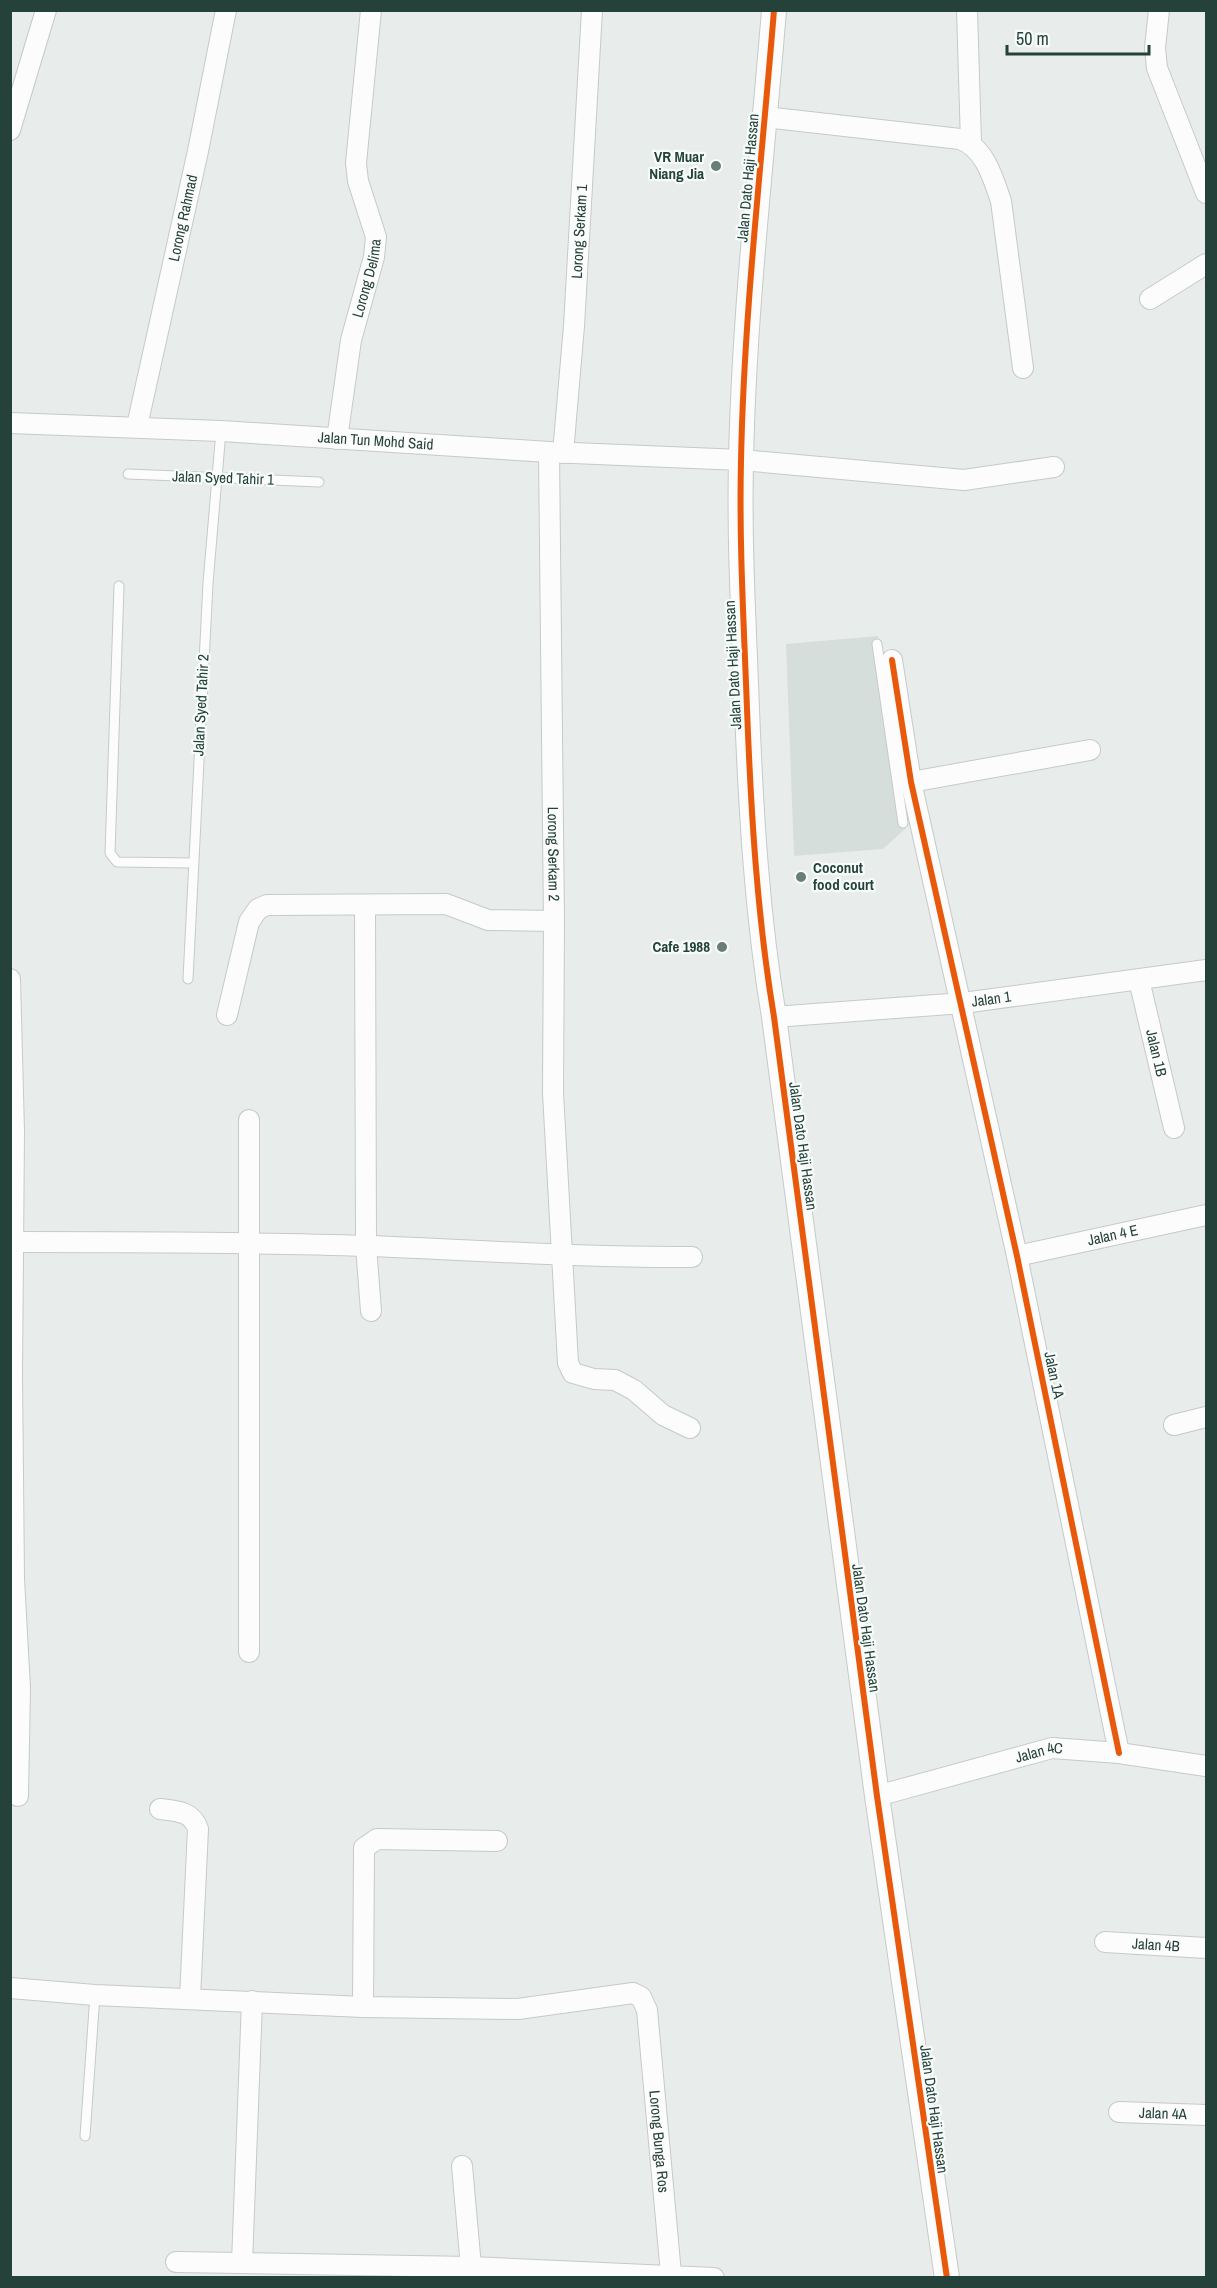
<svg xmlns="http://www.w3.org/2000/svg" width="1217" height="2288" font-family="'Archivo Narrow',sans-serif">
	<rect width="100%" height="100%" fill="#e8edeb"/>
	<path fill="#d6dedb" d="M 878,636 L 907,827 L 883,849 L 794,856 L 786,644 Z"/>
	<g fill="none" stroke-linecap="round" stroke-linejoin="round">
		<g stroke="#c5cac8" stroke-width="11">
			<path id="service" d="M 128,474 L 319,482
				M 119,586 L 110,853 L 117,862 L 192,863
				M 877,644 L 903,823
				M 188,979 L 208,583 L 221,431
				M 85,2136 L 95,1995"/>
		</g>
		<g stroke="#c5cac8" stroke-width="22">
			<g id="minor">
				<path d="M 967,10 L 971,143"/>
				<path d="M 1159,10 L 1155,48 L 1157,68 L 1206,193"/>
				<path d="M 765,117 L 960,139 C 985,148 993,178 1001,201 L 1023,368"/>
				<path d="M 10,130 L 46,10"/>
				<path d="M 1150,299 L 1206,264"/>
				<path id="s1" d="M 10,423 L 221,431 L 549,452 L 741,460 L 964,480 L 1054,467"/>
				<path id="s2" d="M 137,426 L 198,151 L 226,10"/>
				<path id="s3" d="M 337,439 L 351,340 L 374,257 L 376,237 L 358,181 L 356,163 L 371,10"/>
				<path id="s4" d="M 549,452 L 554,921 L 553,1093 L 568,1363 L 573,1373 L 594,1379 L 615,1380 L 634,1390 L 663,1415 L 690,1428"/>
				<path id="s5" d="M 563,453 L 574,326 L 592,10"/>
				<path d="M 892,660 L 911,782 L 1017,1256 L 1119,1753"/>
				<path d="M 911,782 L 1090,750"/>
				<path d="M 365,905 L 366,1246 L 371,1311"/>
				<path d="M 10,979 L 14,1131 L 12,1374 L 14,1579 L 20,1688 L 18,1796"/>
				<path id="s6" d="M 1139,980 L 1174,1128"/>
				<path d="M 227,1015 L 249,922 L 258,909 L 267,905 L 446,904 L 488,920 L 554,921"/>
				<path id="s7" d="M 774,1017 L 963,1003 L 1206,970"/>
				<path d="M 13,1242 C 132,1242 250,1242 369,1246 C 477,1250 584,1258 692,1257"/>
				<path id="s8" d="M 1017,1256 L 1206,1215"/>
				<path d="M 1174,1425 L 1206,1417"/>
				<path d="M 249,1652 L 249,1120"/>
				<path id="s9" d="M 877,1796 L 1052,1748 L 1119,1753 L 1206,1766"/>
				<path d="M 160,1809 C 177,1811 192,1811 198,1829 L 190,1998"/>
				<path id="s10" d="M 1105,1942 L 1206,1948"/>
				<path id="s11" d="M 10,1988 L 95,1995 L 363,2007 L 518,2009 L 633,1993 L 641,1997 L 647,2010 L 671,2274"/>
				<path d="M 363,2007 L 364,1848 L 377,1839 L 497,1841"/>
				<path id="s12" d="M 1119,2112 L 1206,2115"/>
				<path d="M 462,2166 L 471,2267 L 714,2278"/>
				<path d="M 176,2262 L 471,2267"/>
				<path d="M 242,2263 L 252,2001"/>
			</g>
		</g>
		<g stroke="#c5cac8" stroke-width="26">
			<path id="tertiary" d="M 774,10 C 762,160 744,311 741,461 C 739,544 744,626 747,709 C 751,813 757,915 774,1017 L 877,1796 L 947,2278"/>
		</g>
		<use href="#service" stroke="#fcfcfc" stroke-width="9"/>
		<use href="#minor" stroke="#fcfcfc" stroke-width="20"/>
		<use href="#tertiary" stroke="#fcfcfc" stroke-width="24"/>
		<g stroke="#f7fbf9" stroke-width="10">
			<path id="cycleway" d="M 774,10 C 762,160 744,311 741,461 C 739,544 744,626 747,709 C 751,813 757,915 774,1017 L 877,1796 L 947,2278
				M 892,660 L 911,782 L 1017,1256 L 1119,1753"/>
		</g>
		<use href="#cycleway" stroke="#e8590c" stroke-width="6"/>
	</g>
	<g fill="#697e78" stroke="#f7fbf9" stroke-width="2">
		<circle cx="716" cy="166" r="6"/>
		<circle cx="801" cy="877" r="6"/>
		<circle cx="722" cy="947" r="6"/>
	</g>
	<g text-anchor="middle" stroke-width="4.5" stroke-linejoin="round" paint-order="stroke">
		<g font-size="15" font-weight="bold" fill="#24423a" stroke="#f7fbf9" text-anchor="end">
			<text x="704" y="162">VR Muar<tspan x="704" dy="17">Niang Jia</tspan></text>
			<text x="813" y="873" text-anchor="start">Coconut<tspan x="813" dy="17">food court</tspan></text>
			<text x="710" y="952">Cafe 1988</text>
		</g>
		<g font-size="15" fill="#24423a" stroke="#f7fbf9">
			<text transform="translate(748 178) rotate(-85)" y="5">Jalan Dato Haji Hassan</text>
			<text dy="5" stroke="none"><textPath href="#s2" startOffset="213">Lorong Rahmad</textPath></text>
			<text dy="5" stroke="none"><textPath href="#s5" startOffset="222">Lorong Serkam 1</textPath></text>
			<text dy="5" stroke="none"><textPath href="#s3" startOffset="164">Lorong Delima</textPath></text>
			<text dy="5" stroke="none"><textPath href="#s1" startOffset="366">Jalan Tun Mohd Said</textPath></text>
			<text transform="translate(223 478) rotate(2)" y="5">Jalan Syed Tahir 1</text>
			<text transform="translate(733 665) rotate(-93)" y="5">Jalan Dato Haji Hassan</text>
			<text transform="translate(201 705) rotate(-87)" y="5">Jalan Syed Tahir 2</text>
			<text dy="5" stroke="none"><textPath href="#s4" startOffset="402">Lorong Serkam 2</textPath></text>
			<text dy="5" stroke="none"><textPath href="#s7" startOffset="218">Jalan 1</textPath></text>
			<text dy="5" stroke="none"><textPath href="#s6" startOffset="75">Jalan 1B</textPath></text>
			<text transform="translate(803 1146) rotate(82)" y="5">Jalan Dato Haji Hassan</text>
			<text dy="5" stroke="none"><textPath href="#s8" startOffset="98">Jalan 4 E</textPath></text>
			<text transform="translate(1054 1375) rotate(78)" y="5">Jalan 1A</text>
			<text transform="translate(866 1628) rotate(82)" y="5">Jalan Dato Haji Hassan</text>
			<text dy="5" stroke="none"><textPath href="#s9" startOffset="168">Jalan 4C</textPath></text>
			<text dy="5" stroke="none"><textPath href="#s10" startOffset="51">Jalan 4B</textPath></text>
			<text transform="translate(934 2109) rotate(82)" y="5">Jalan Dato Haji Hassan</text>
			<text dy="5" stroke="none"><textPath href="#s12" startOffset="44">Jalan 4A</textPath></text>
			<text dy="5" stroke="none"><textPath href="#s11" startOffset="780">Lorong Bunga Ros</textPath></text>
		</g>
	</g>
	<rect width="1217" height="2288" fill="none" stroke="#24423a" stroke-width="24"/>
	<path d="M1007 45v9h142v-9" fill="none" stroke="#24423a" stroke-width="3"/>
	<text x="1016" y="45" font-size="18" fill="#24423a" stroke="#f7fbf9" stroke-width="4.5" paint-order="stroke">50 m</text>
</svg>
